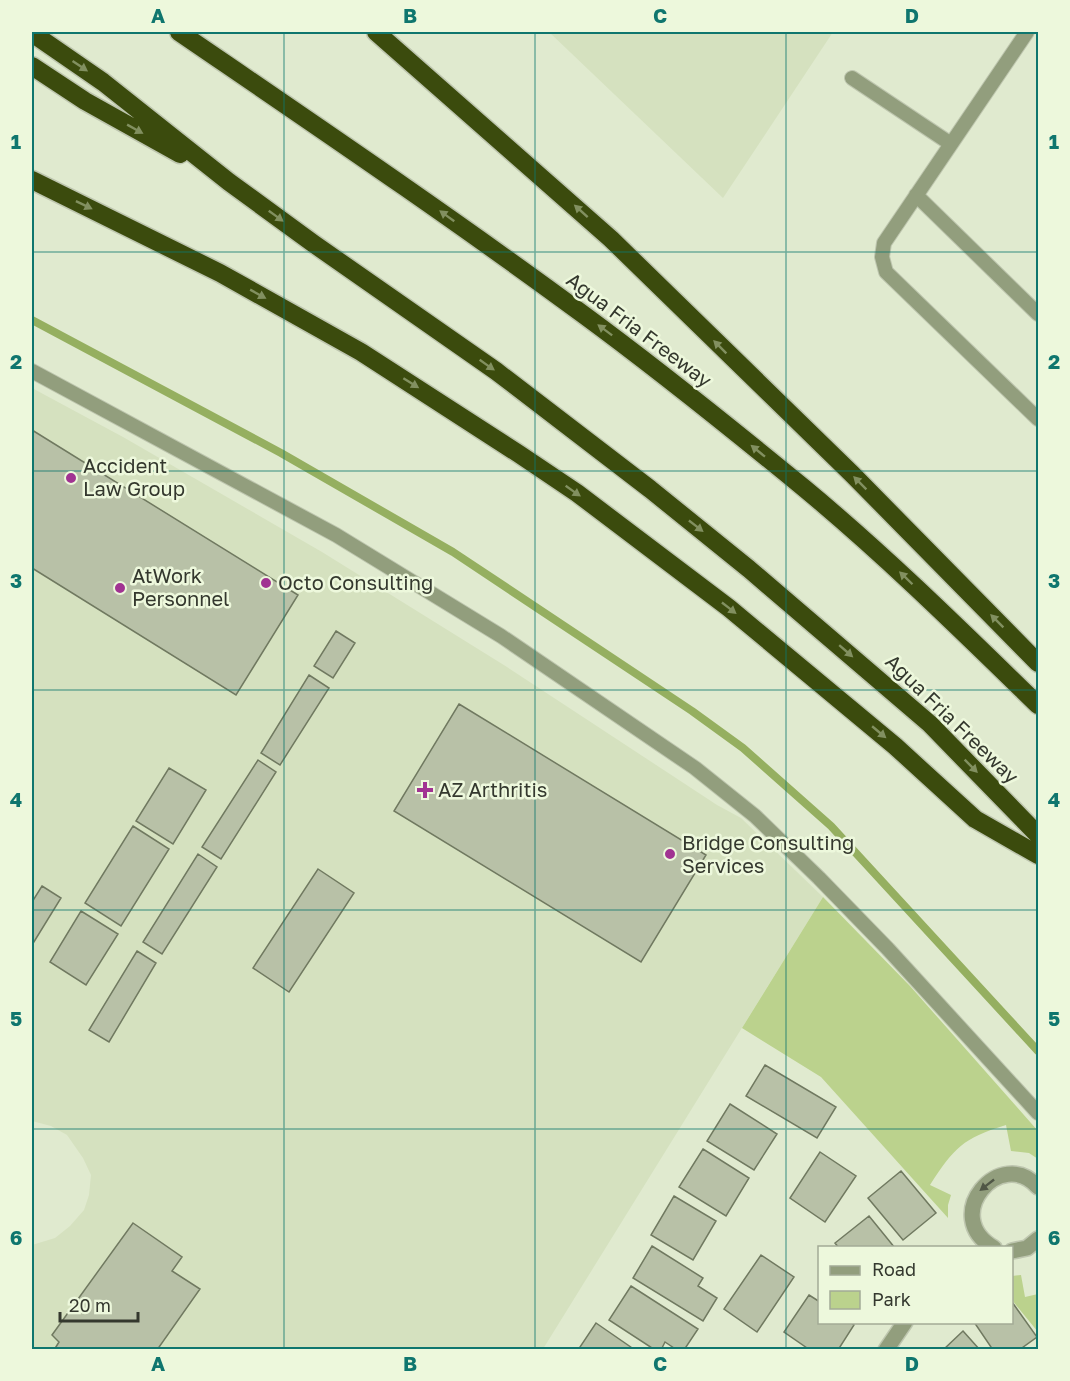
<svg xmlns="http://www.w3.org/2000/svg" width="1070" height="1381" font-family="'Golos Text',sans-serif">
	<rect width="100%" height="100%" fill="#e0eacf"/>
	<path fill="#d5e1bf" d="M 549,32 L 833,32 L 723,198 Z
		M 32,388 L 123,437 L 322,552 L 507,667 L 717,805 L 741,818 L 823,897 L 543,1349 L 32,1349 L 32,1245 L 55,1238 L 70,1226 L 84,1210 L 89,1195 L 91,1175 L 83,1158 L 67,1135 L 51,1126 L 32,1121 Z"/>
	<path fill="#bbd28d" d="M 823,897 L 910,986 L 1038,1131 L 1038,1159 L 1029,1153 L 1011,1151 L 1006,1125 C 963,1138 954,1148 930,1185 L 951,1195 L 948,1205 L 948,1218 L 821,1077 L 742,1028 Z
		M 1021,1275 L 1025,1297 L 1038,1294 L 1038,1332 L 1012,1300 L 1012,1276 Z"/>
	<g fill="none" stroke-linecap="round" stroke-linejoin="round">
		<path stroke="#95af60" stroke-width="8" d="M 32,320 L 281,453 L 453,552 L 692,711 L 743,748 L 831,826 L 1038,1051"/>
	</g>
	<path fill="#b8c1a7" stroke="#707960" stroke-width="1.5" d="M 32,430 L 298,595 L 236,695 L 32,568 Z
		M 336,631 L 355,643 L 333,678 L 314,666 Z
		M 309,675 L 329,688 L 280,765 L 261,753 Z
		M 459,704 L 706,855 L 641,962 L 394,811 Z
		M 258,760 L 276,772 L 221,859 L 202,847 Z
		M 169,768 L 206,790 L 173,844 L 136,821 Z
		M 133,826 L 169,849 L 121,926 L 85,903 Z
		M 198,854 L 217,867 L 162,954 L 143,942 Z
		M 318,869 L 354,893 L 289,992 L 253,968 Z
		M 42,886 L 61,898 L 32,945 L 32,902 Z
		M 81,911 L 118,934 L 86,985 L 50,962 Z
		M 137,951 L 156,963 L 109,1042 L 89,1030 Z
		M 765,1065 L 836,1107 L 817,1138 L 746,1096 Z
		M 730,1104 L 777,1134 L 754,1170 L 707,1141 Z
		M 703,1149 L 749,1178 L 726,1216 L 679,1187 Z
		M 820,1152 L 856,1176 L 825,1222 L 790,1198 Z
		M 901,1171 L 936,1213 L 903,1240 L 868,1198 Z
		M 674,1196 L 716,1221 L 693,1260 L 651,1235 Z
		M 869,1216 L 895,1248 L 839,1248 L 835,1243 Z
		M 133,1223 L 182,1257 L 172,1271 L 200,1289 L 157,1350 L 54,1350 L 59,1342 L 52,1335 Z
		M 652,1246 L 703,1278 L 698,1286 L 717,1298 L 703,1321 L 633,1278 Z
		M 761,1255 L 794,1277 L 757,1332 L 724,1309 Z
		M 631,1286 L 698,1329 L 684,1350 L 677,1350 L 665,1342 L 661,1350 L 655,1350 L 609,1320 Z
		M 809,1295 L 820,1302 L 820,1322 L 850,1322 L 854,1325 L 838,1350 L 810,1350 L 784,1332 Z
		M 1012,1302 L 1037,1337 L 1019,1350 L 993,1350 L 974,1322 L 1012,1322 Z
		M 596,1323 L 635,1350 L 578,1350 Z
		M 963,1331 L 980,1350 L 943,1350 Z"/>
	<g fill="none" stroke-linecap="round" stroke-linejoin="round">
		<g stroke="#bec6af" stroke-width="16">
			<path id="lane" d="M 1027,32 L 884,243 L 882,257 L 886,272 L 1038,419
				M 852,78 L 951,144
				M 916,195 L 1038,314
				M 32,371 L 336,535 L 501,636 L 695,768 L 755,816 L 819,878 L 888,949 L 1038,1113"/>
		</g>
		<g stroke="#bec6af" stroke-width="18">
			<path id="street" d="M 994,1248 C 939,1216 1001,1145 1038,1187
				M 1012,1251 L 1027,1248 L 1038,1239
				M 886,1350 L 905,1322"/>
		</g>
		<g stroke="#bec6af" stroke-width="21">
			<path id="highway" d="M 179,32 C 315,125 451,217 584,315 C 659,370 732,429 804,488 C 886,556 962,631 1038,705
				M 376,32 L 611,239 L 852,474 L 1038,663
				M 32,33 L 103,82 L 229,182 L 314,244 L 496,371 L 650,489 L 749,569 L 930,724 L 1038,835
				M 32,66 L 85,101 L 180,154
				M 32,180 L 220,273 L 361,352 L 519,454 L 577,493 L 729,608 L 895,746 L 975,819 L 1038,855"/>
		</g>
		<use href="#lane" stroke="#929e7d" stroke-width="14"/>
		<use href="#street" stroke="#929e7d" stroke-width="15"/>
		<use href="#highway" stroke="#3b4b0d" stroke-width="18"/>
	</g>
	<defs><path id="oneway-solid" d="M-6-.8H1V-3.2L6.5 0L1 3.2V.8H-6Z" transform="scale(1.5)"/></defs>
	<g fill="#829060">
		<use href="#oneway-solid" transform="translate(80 66) rotate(34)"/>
		<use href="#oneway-solid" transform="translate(135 129) rotate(29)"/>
		<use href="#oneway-solid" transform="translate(84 205) rotate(26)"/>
		<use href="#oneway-solid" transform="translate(581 211) rotate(-138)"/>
		<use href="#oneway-solid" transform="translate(276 216) rotate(36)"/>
		<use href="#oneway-solid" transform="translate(447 216) rotate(-144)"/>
		<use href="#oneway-solid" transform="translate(258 294) rotate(29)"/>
		<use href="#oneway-solid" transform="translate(605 330) rotate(-143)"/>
		<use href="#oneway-solid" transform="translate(720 347) rotate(-135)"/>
		<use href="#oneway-solid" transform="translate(487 365) rotate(35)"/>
		<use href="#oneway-solid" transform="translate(411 383) rotate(32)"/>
		<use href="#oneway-solid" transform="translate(758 451) rotate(-141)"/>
		<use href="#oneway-solid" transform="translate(860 483) rotate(-135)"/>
		<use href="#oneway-solid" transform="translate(573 491) rotate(35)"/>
		<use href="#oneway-solid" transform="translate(696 526) rotate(38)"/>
		<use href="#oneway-solid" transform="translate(906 578) rotate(-136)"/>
		<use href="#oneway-solid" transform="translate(729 608) rotate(38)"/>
		<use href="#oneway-solid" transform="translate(997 621) rotate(-135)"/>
		<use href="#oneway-solid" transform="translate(846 651) rotate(41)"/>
		<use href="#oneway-solid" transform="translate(879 732) rotate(40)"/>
		<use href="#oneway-solid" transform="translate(971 766) rotate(45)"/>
	</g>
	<use fill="#505746" href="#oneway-solid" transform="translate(987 1185) rotate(142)"/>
	<path fill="none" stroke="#0f766e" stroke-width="1.5" stroke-opacity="0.55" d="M 284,32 L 284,1350M 535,32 L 535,1350M 786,32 L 786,1350M 32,252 L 1038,252M 32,471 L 1038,471M 32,690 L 1038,690M 32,910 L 1038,910M 32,1129 L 1038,1129"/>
	<g fill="#a13392" stroke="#edf8dc" stroke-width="2">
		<circle cx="71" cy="478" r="6"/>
		<circle cx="266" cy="583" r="6"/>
		<circle cx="120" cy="588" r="6"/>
		<path d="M422 781h6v6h6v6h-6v6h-6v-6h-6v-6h6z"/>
		<circle cx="670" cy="854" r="6"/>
	</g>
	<g text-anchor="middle" stroke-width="5" stroke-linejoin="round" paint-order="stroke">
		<g font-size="20" fill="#34382e" stroke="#edf8dc">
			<text transform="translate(639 330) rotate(37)" y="7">Agua Fria Freeway</text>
			<text transform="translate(952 719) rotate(44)" y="7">Agua Fria Freeway</text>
		</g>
		<g font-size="20" fill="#34382e" stroke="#edf8dc" text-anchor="start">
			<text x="83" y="473">Accident<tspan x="83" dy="23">Law Group</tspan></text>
			<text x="132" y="583">AtWork<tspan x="132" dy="23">Personnel</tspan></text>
			<text x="278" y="590">Octo Consulting</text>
			<text x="438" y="797">AZ Arthritis</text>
			<text x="682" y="850">Bridge Consulting<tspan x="682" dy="23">Services</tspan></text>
		</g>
	</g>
	<rect width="1070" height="1381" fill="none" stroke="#edf8dc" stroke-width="66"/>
	<rect x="818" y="1246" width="195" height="78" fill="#edf8dc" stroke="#a3ab96" stroke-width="1.5"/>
	<rect x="830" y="1266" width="30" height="9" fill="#929e7d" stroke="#a3ab96" stroke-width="1.5"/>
	<text x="872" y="1276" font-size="18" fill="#34382e">Road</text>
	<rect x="830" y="1291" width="30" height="18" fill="#bbd28d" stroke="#a3ab96" stroke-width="1.5"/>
	<text x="872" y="1306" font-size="18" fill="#34382e">Park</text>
	<path d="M60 1312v9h78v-9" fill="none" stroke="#34382e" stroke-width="3"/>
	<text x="69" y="1312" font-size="18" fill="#34382e" stroke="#edf8dc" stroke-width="4.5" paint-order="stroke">20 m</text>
	<rect x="33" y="33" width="1004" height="1315" fill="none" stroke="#0f766e" stroke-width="2"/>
	<g font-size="20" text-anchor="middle" font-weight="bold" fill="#0f766e">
		<text x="158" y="23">A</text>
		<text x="410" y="23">B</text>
		<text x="660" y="23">C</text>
		<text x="912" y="23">D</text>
		<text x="16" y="149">1</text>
		<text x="1054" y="149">1</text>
		<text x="16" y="369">2</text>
		<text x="1054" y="369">2</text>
		<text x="16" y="588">3</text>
		<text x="1054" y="588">3</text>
		<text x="16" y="807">4</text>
		<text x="1054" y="807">4</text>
		<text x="16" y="1026">5</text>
		<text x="1054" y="1026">5</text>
		<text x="16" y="1245">6</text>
		<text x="1054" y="1245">6</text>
		<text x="158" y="1371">A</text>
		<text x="410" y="1371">B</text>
		<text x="660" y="1371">C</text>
		<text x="912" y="1371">D</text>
	</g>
</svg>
